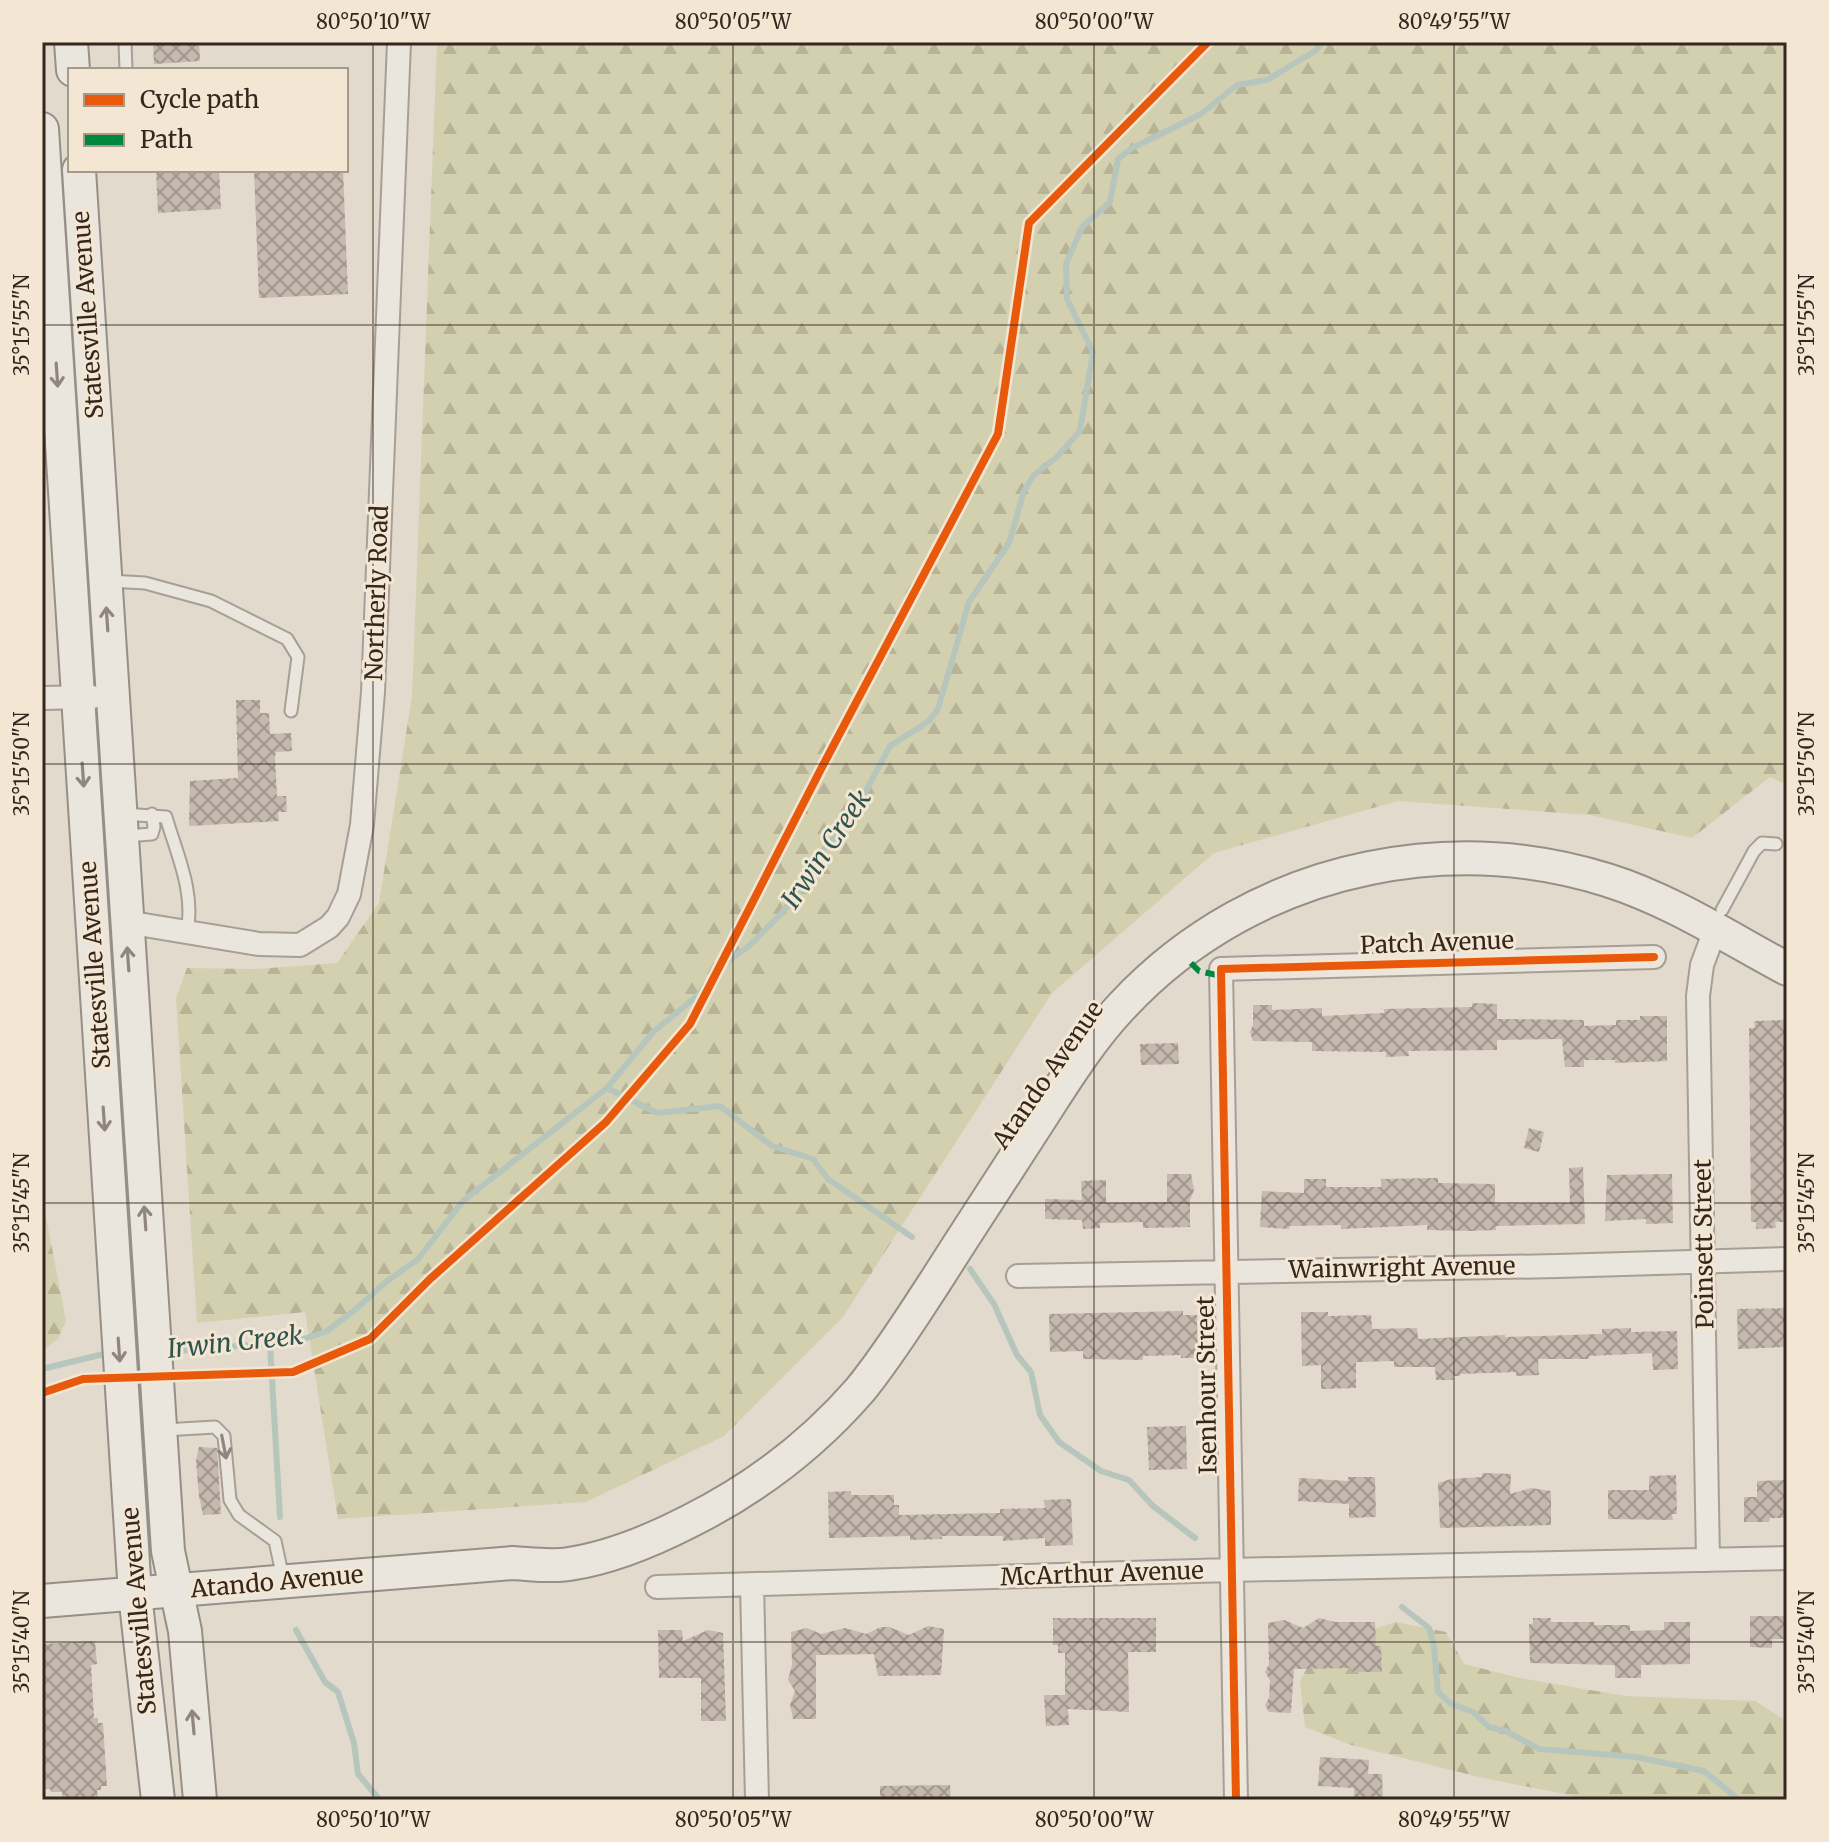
<svg xmlns="http://www.w3.org/2000/svg" width="1829" height="1842" font-family="Merriweather,serif">
	<defs>
		<pattern id="forest-firs" width="22" height="20" patternUnits="userSpaceOnUse" patternTransform="scale(2)"><rect width="22" height="20" fill="#d3d0b0"/><path d="M5 1l3.5 6h-7zM16 11l3.5 6h-7z" fill="#b6b397"/></pattern>
		<pattern id="building-cross-hatch" width="8" height="8" patternUnits="userSpaceOnUse" patternTransform="scale(2)"><rect width="8" height="8" fill="#c5b8ae"/><path d="M0 0l8 8M0 8l8-8" fill="none" stroke="#a1968d"/></pattern>
	</defs>
	<rect width="100%" height="100%" fill="#e2dacd"/>
	<path fill="url(#forest-firs)" d="M 437,42 L 1787,42 L 1787,785 L 1770,777 L 1692,838 L 1590,815 L 1398,801 L 1214,853 L 1052,993 L 843,1317 L 724,1436 L 586,1502 L 338,1519 L 305,1312 L 197,1323 L 176,998 L 187,968 L 256,969 L 337,963 L 379,903 L 412,696 Z
		M 42,1196 L 66,1321 L 58,1339 L 42,1351 Z
		M 1396,1622 L 1446,1632 L 1464,1664 L 1520,1678 L 1626,1696 L 1755,1701 L 1787,1721 L 1787,1800 L 1594,1800 L 1479,1777 L 1351,1745 L 1305,1727 L 1300,1681 L 1319,1646 Z"/>
	<g fill="none" stroke-linecap="round" stroke-linejoin="round">
		<path stroke="#b7c6bc" stroke-width="6" d="M 607,1088 L 657,1113 L 720,1106 L 772,1146 L 813,1159 L 828,1179 L 912,1237
			M 970,1269 L 994,1304 L 1017,1355 L 1031,1372 L 1040,1415 L 1059,1442 L 1101,1471 L 1129,1480 L 1153,1506 L 1195,1538
			M 270,1344 L 280,1517
			M 163,1352 L 298,1341 L 327,1331 L 356,1309 L 386,1282 L 418,1259 L 463,1201 L 607,1088 L 653,1032 L 696,997 L 722,965 L 748,947 L 781,914 L 800,891 L 813,862 L 851,819 L 890,746 L 929,721 L 938,709 L 969,602 L 1009,543 L 1024,491 L 1034,475 L 1057,457 L 1080,431 L 1093,352 L 1067,299 L 1066,264 L 1082,227 L 1110,202 L 1118,159 L 1132,148 L 1201,114 L 1237,85 L 1267,80 L 1315,51 L 1323,42
			M 42,1369 L 108,1353
			M 1402,1607 L 1429,1628 L 1434,1646 L 1438,1692 L 1451,1704 L 1473,1712 L 1489,1727 L 1506,1731 L 1539,1749 L 1636,1757 L 1704,1771 L 1739,1800
			M 296,1630 L 325,1682 L 338,1692 L 354,1743 L 358,1774 L 380,1800"/>
	</g>
	<path fill="url(#building-cross-hatch)" d="M 153,42 L 199,42 L 200,61 L 154,64 Z
		M 156,170 L 219,170 L 221,209 L 158,213 Z
		M 254,170 L 343,170 L 348,294 L 259,298 Z
		M 236,700 L 260,700 L 260,713 L 269,713 L 270,734 L 291,733 L 292,751 L 276,752 L 275,757 L 277,796 L 286,796 L 287,812 L 278,812 L 279,821 L 189,826 L 190,781 L 238,778 Z
		M 1472,1003 L 1497,1004 L 1497,1019 L 1584,1020 L 1584,1026 L 1616,1025 L 1616,1020 L 1640,1020 L 1640,1016 L 1667,1016 L 1667,1061 L 1615,1063 L 1615,1060 L 1584,1060 L 1584,1067 L 1565,1067 L 1562,1039 L 1497,1040 L 1497,1050 L 1408,1051 L 1409,1056 L 1386,1057 L 1386,1052 L 1312,1051 L 1312,1042 L 1253,1041 L 1250,1032 L 1253,1025 L 1253,1005 L 1272,1005 L 1272,1010 L 1322,1008 L 1322,1016 L 1384,1013 L 1384,1009 L 1472,1007 Z
		M 1784,1020 L 1784,1037 L 1787,1037 L 1787,1141 L 1785,1141 L 1787,1222 L 1775,1222 L 1776,1228 L 1756,1229 L 1756,1222 L 1751,1222 L 1749,1028 L 1755,1028 L 1754,1021 Z
		M 1178,1043 L 1179,1064 L 1141,1065 L 1140,1044 Z
		M 1529,1128 L 1544,1132 L 1539,1152 L 1524,1148 Z
		M 1583,1167 L 1585,1224 L 1496,1226 L 1496,1230 L 1469,1231 L 1427,1230 L 1427,1225 L 1341,1229 L 1341,1225 L 1289,1226 L 1289,1229 L 1260,1227 L 1262,1191 L 1304,1193 L 1304,1179 L 1326,1179 L 1326,1187 L 1381,1187 L 1381,1179 L 1438,1178 L 1438,1183 L 1495,1184 L 1495,1204 L 1570,1203 L 1569,1168 Z
		M 1167,1174 L 1191,1174 L 1194,1190 L 1190,1200 L 1190,1227 L 1143,1228 L 1143,1222 L 1100,1223 L 1100,1228 L 1083,1229 L 1082,1220 L 1045,1219 L 1045,1199 L 1082,1200 L 1081,1181 L 1106,1180 L 1106,1203 L 1167,1202 Z
		M 1672,1174 L 1673,1223 L 1646,1224 L 1646,1219 L 1605,1221 L 1607,1175 Z
		M 1787,1308 L 1787,1347 L 1738,1349 L 1737,1309 Z
		M 1183,1311 L 1183,1315 L 1197,1315 L 1198,1358 L 1181,1358 L 1181,1355 L 1143,1356 L 1143,1360 L 1083,1359 L 1083,1351 L 1050,1352 L 1049,1314 Z
		M 1301,1312 L 1328,1312 L 1328,1316 L 1371,1315 L 1372,1329 L 1417,1328 L 1418,1339 L 1505,1335 L 1505,1337 L 1602,1334 L 1602,1329 L 1631,1328 L 1631,1332 L 1677,1331 L 1678,1369 L 1653,1370 L 1652,1353 L 1589,1356 L 1589,1359 L 1538,1359 L 1539,1375 L 1516,1376 L 1516,1372 L 1460,1374 L 1460,1376 L 1453,1376 L 1453,1380 L 1436,1380 L 1435,1367 L 1394,1367 L 1394,1361 L 1356,1362 L 1356,1388 L 1321,1389 L 1321,1365 L 1302,1366 Z
		M 1186,1426 L 1187,1469 L 1149,1470 L 1147,1427 Z
		M 199,1447 L 217,1448 L 221,1514 L 203,1515 L 199,1496 L 196,1461 Z
		M 1482,1473 L 1511,1474 L 1510,1494 L 1531,1488 L 1551,1491 L 1551,1525 L 1440,1528 L 1438,1483 L 1451,1479 L 1482,1477 Z
		M 1676,1475 L 1677,1514 L 1672,1514 L 1673,1520 L 1608,1519 L 1608,1490 L 1649,1490 L 1649,1476 Z
		M 1348,1477 L 1375,1477 L 1376,1517 L 1349,1518 L 1349,1504 L 1298,1501 L 1299,1478 L 1348,1481 Z
		M 1787,1480 L 1787,1518 L 1770,1518 L 1769,1522 L 1744,1522 L 1744,1497 L 1757,1497 L 1757,1481 Z
		M 851,1491 L 851,1495 L 894,1495 L 894,1505 L 899,1505 L 899,1515 L 1000,1513 L 1000,1509 L 1045,1508 L 1044,1500 L 1071,1499 L 1073,1545 L 1045,1546 L 1045,1538 L 1003,1541 L 1003,1536 L 942,1536 L 942,1539 L 910,1540 L 910,1536 L 829,1538 L 828,1492 Z
		M 1750,1616 L 1787,1616 L 1787,1639 L 1772,1639 L 1772,1648 L 1750,1647 Z
		M 1053,1618 L 1156,1618 L 1156,1652 L 1128,1652 L 1129,1712 L 1068,1709 L 1069,1725 L 1046,1726 L 1044,1695 L 1065,1695 L 1065,1653 L 1058,1653 L 1058,1645 L 1053,1645 Z
		M 1319,1618 L 1335,1622 L 1375,1622 L 1376,1646 L 1381,1646 L 1382,1672 L 1353,1672 L 1352,1668 L 1294,1669 L 1291,1713 L 1269,1712 L 1265,1705 L 1269,1698 L 1270,1680 L 1265,1672 L 1269,1664 L 1268,1623 L 1284,1620 L 1303,1628 Z
		M 1533,1618 L 1551,1618 L 1551,1622 L 1594,1622 L 1594,1625 L 1630,1625 L 1630,1631 L 1664,1630 L 1664,1622 L 1690,1622 L 1690,1664 L 1641,1665 L 1641,1678 L 1615,1678 L 1615,1665 L 1530,1663 L 1529,1624 L 1533,1624 Z
		M 928,1626 L 944,1629 L 941,1675 L 878,1676 L 874,1654 L 816,1655 L 816,1719 L 793,1719 L 790,1705 L 795,1691 L 788,1680 L 792,1665 L 791,1632 L 807,1628 L 821,1634 L 845,1628 L 866,1634 L 881,1627 L 889,1627 L 909,1635 Z
		M 658,1630 L 682,1630 L 683,1641 L 708,1630 L 723,1633 L 726,1721 L 701,1721 L 701,1678 L 659,1678 Z
		M 95,1641 L 97,1664 L 91,1665 L 94,1718 L 98,1718 L 98,1723 L 103,1723 L 107,1786 L 101,1786 L 101,1790 L 97,1790 L 98,1800 L 63,1800 L 62,1792 L 51,1792 L 50,1789 L 44,1789 L 42,1644 Z
		M 1320,1757 L 1369,1760 L 1368,1774 L 1382,1774 L 1383,1800 L 1354,1800 L 1354,1788 L 1318,1786 Z
		M 950,1785 L 951,1800 L 880,1800 L 880,1786 Z"/>
	<g fill="none" stroke-linecap="round" stroke-linejoin="round">
		<g stroke="#a79f96" stroke-width="15">
			<path id="service" d="M 125,42 L 126,70
				M 109,581 L 145,583 L 211,601 L 287,639 L 298,657 L 291,711
				M 124,814 L 166,817 C 177,855 195,892 187,932
				M 125,836 L 152,834 L 154,827 L 152,814
				M 1722,910 L 1754,851 L 1762,843 L 1776,844
				M 164,1430 L 215,1427 L 224,1436 L 230,1500 L 239,1515 L 275,1541 L 283,1578"/>
		</g>
		<g stroke="#a79f96" stroke-width="26">
			<path id="minor" d="M 42,698 L 93,697
				M 126,922 L 259,944 L 300,945 L 329,927 L 338,917 L 349,894 L 362,825 L 373,692 L 399,42
				M 1018,1276 L 1558,1266 L 1787,1259
				M 1708,1560 L 1698,996 L 1702,965 L 1715,930
				M 752,1585 L 757,1800
				M 657,1587 L 1230,1570 L 1787,1558
				M 1236,1800 L 1221,969 L 1654,957"/>
		</g>
		<g stroke="#978f86" stroke-width="36">
			<path id="secondary" d="M 71,42 L 73,70
				M 42,129 L 135,1594 L 158,1800
				M 79,170 L 168,1551 L 185,1631 L 200,1800
				M 42,1601 L 513,1563 C 531,1564 551,1567 569,1564 C 610,1558 653,1540 690,1521 C 754,1489 813,1444 860,1390 C 887,1357 910,1320 933,1285 C 966,1233 1000,1181 1033,1130 C 1061,1087 1087,1043 1122,1006 C 1188,935 1275,887 1370,868 C 1449,852 1530,856 1607,880 C 1671,900 1729,938 1787,969"/>
		</g>
		<use href="#service" stroke="#eae5dd" stroke-width="11"/>
		<use href="#minor" stroke="#eae5dd" stroke-width="22"/>
		<use href="#secondary" stroke="#eae5dd" stroke-width="32"/>
		<path stroke="#00873e" stroke-width="6" stroke-dasharray="12 6" stroke-linecap="butt" d="M 1191,963 L 1199,971 L 1221,976"/>
		<g stroke="#f3e6d3" stroke-width="13">
			<path id="cycleway" d="M 42,1393 L 83,1379 L 293,1372 L 370,1339 L 430,1279 L 606,1122 L 690,1024 L 821,769 L 998,434 L 1029,223 L 1208,42
				M 1236,1800 L 1221,969 L 1654,957"/>
		</g>
		<use href="#cycleway" stroke="#e8590c" stroke-width="8"/>
	</g>
	<defs><path id="oneway-shaft" d="M-6 0H5M1.5-3L5.5 0L1.5 3" fill="none" stroke-width="1.6" stroke-linecap="round" stroke-linejoin="round" transform="scale(2)"/></defs>
	<g stroke="#90867e">
		<use href="#oneway-shaft" transform="translate(57 375) rotate(86)"/>
		<use href="#oneway-shaft" transform="translate(107 619) rotate(-94)"/>
		<use href="#oneway-shaft" transform="translate(83 775) rotate(86)"/>
		<use href="#oneway-shaft" transform="translate(128 959) rotate(-94)"/>
		<use href="#oneway-shaft" transform="translate(104 1119) rotate(86)"/>
		<use href="#oneway-shaft" transform="translate(145 1218) rotate(-94)"/>
		<use href="#oneway-shaft" transform="translate(119 1350) rotate(86)"/>
		<use href="#oneway-shaft" transform="translate(224 1447) rotate(79)"/>
		<use href="#oneway-shaft" transform="translate(193 1722) rotate(-95)"/>
	</g>
	<path fill="none" stroke="#35271f" stroke-width="2" stroke-opacity="0.45" d="M 373,42 L 373,1800M 733,42 L 733,1800M 1094,42 L 1094,1800M 1454,42 L 1454,1800M 42,325 L 1787,325M 42,764 L 1787,764M 42,1203 L 1787,1203M 42,1642 L 1787,1642"/>
	<g text-anchor="middle" stroke-width="6" stroke-linejoin="round" paint-order="stroke">
		<g font-size="24" fill="#35271f" stroke="#f3e6d3">
			<text transform="translate(88 315) rotate(-94)" y="8">Statesville Avenue</text>
			<text transform="translate(377 593) rotate(-88)" y="8">Northerly Road</text>
			<text transform="translate(1437 943) rotate(-2)" y="8">Patch Avenue</text>
			<text transform="translate(95 965) rotate(-94)" y="8">Statesville Avenue</text>
			<text transform="translate(1048 1075) rotate(-55)" y="8">Atando Avenue</text>
			<text transform="translate(1704 1244) rotate(-91)" y="8">Poinsett Street</text>
			<text transform="translate(1402 1268) rotate(-1)" y="8">Wainwright Avenue</text>
			<text transform="translate(1207 1385) rotate(-91)" y="8">Isenhour Street</text>
			<text transform="translate(1102 1574) rotate(-2)" y="8">McArthur Avenue</text>
			<text transform="translate(277 1582) rotate(-5)" y="8">Atando Avenue</text>
			<text transform="translate(139 1611) rotate(-95)" y="8">Statesville Avenue</text>
		</g>
		<g font-size="26" font-style="italic" fill="#2f544e" stroke="#f3e6d3">
			<text transform="translate(826 849) rotate(-56)" y="9">Irwin Creek</text>
			<text transform="translate(235 1342) rotate(-6)" y="9">Irwin Creek</text>
		</g>
	</g>
	<rect width="1829" height="1842" fill="none" stroke="#f3e6d3" stroke-width="88"/>
	<rect x="68" y="68" width="280" height="104" fill="#f3e6d3" stroke="#a79a8b" stroke-width="2"/>
	<rect x="84" y="94" width="40" height="12" fill="#e8590c" stroke="#a79a8b" stroke-width="2"/>
	<text x="140" y="108" font-size="24" fill="#35271f">Cycle path</text>
	<rect x="84" y="134" width="40" height="12" fill="#00873e" stroke="#a79a8b" stroke-width="2"/>
	<text x="140" y="148" font-size="24" fill="#35271f">Path</text>
	<rect x="44" y="44" width="1741" height="1754" fill="none" stroke="#35271f" stroke-width="3"/>
	<g font-size="20" text-anchor="middle" fill="#35271f">
		<text x="373" y="29">80°50'10"W</text>
		<text x="733" y="29">80°50'05"W</text>
		<text x="1094" y="29">80°50'00"W</text>
		<text x="1454" y="29">80°49'55"W</text>
		<text transform="translate(22 325) rotate(-90)" y="7">35°15'55"N</text>
		<text transform="translate(1807 325) rotate(-90)" y="7">35°15'55"N</text>
		<text transform="translate(22 764) rotate(-90)" y="7">35°15'50"N</text>
		<text transform="translate(1807 764) rotate(-90)" y="7">35°15'50"N</text>
		<text transform="translate(22 1203) rotate(-90)" y="7">35°15'45"N</text>
		<text transform="translate(1807 1203) rotate(-90)" y="7">35°15'45"N</text>
		<text transform="translate(22 1642) rotate(-90)" y="7">35°15'40"N</text>
		<text transform="translate(1807 1642) rotate(-90)" y="7">35°15'40"N</text>
		<text x="373" y="1827">80°50'10"W</text>
		<text x="733" y="1827">80°50'05"W</text>
		<text x="1094" y="1827">80°50'00"W</text>
		<text x="1454" y="1827">80°49'55"W</text>
	</g>
</svg>
